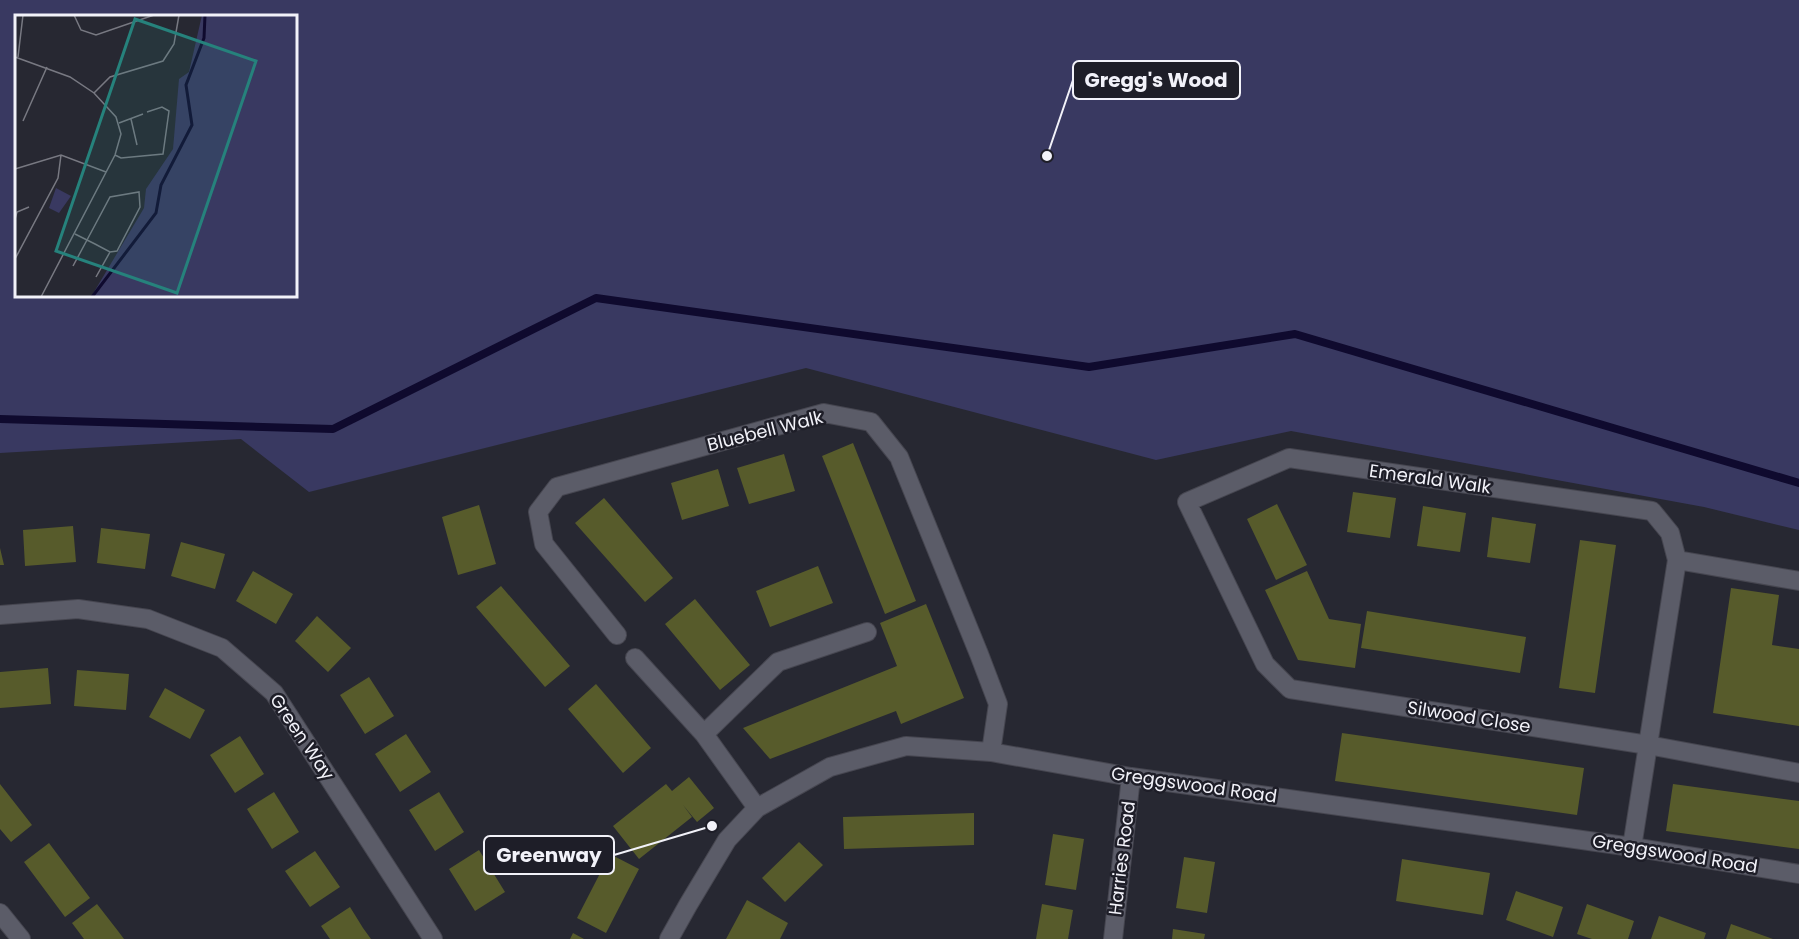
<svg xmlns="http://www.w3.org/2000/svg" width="1799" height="939" font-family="Poppins,sans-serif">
	<rect width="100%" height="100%" fill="#272832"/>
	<path fill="#393961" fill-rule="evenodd" d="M 0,0 L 1799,0 L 1799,530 L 1704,507 L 1291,431 L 1156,460 L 806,368 L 309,492 L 241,439 L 0,453 ZM 16,16 L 296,16 L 296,296 L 16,296 Z"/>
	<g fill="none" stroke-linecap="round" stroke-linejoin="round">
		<path stroke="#0f0a2e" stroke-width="8" d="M 0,419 L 333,429 L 596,298 L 1089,367 L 1295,334 L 1799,483"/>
	</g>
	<path fill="#575b2b" d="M 853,443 L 916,601 L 885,614 L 822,456 Z
		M 784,454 L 795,491 L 749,504 L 737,468 Z
		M 718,469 L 729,506 L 682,520 L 671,483 Z
		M 1353,492 L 1396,498 L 1390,538 L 1347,532 Z
		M 604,498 L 673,578 L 645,602 L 575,523 Z
		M 1277,504 L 1307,565 L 1276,580 L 1247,519 Z
		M 479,505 L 496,564 L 458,575 L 442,517 Z
		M 1423,506 L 1466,513 L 1460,552 L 1417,546 Z
		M 1492,517 L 1536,524 L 1530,563 L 1487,557 Z
		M 73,526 L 76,562 L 25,566 L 23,530 Z
		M 101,528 L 150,534 L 145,569 L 97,563 Z
		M 1580,540 L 1616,545 L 1595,693 L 1559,688 Z
		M 181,542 L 225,554 L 215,589 L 171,576 Z
		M 0,548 L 4,565 L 0,565 Z
		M 818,566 L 833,603 L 770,627 L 756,591 Z
		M 253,571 L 293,594 L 276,624 L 236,601 Z
		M 1307,571 L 1329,619 L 1361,624 L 1355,668 L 1298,660 L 1265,590 Z
		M 501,586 L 570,666 L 545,687 L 476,607 Z
		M 1731,588 L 1779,595 L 1772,645 L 1799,649 L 1799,726 L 1713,713 Z
		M 695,599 L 750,665 L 720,690 L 665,624 Z
		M 926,604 L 964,698 L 901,724 L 896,711 L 770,759 L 743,728 L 897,666 L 880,623 Z
		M 1367,611 L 1526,637 L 1520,673 L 1361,648 Z
		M 317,616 L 351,648 L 328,672 L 295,641 Z
		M 48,668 L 51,704 L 0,708 L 0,672 Z
		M 77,670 L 129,674 L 126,710 L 74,706 Z
		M 369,677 L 394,716 L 365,734 L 340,695 Z
		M 596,684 L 651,748 L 623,773 L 568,709 Z
		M 165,688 L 205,710 L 190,739 L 149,717 Z
		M 1342,733 L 1584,768 L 1577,815 L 1335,781 Z
		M 406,734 L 431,772 L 400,792 L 375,754 Z
		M 240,736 L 264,774 L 235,793 L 210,755 Z
		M 689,777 L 714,808 L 697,822 L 683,805 L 692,817 L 639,859 L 613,826 L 666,784 L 672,791 Z
		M 0,784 L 32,825 L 11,842 L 0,829 Z
		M 1673,784 L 1799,801 L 1799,849 L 1666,831 Z
		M 274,792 L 299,832 L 272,849 L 247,809 Z
		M 439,792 L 464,832 L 435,851 L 409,810 Z
		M 974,813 L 974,845 L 844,849 L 843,817 Z
		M 1053,834 L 1084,839 L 1076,890 L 1045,885 Z
		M 799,842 L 823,865 L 785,902 L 762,878 Z
		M 49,843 L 90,898 L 65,917 L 24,862 Z
		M 479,850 L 505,892 L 475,911 L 449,869 Z
		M 315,851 L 340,887 L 310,907 L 285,871 Z
		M 610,854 L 639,869 L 606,933 L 577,918 Z
		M 1184,857 L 1215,862 L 1207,913 L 1176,908 Z
		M 1402,859 L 1490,873 L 1483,915 L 1396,901 Z
		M 1516,891 L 1563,907 L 1553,937 L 1506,920 Z
		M 747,900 L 788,923 L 780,939 L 726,939 Z
		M 97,904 L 118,931 L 124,939 L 84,939 L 72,923 Z
		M 1042,904 L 1073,910 L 1068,939 L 1036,939 Z
		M 1587,904 L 1634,921 L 1628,939 L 1592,939 L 1577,934 Z
		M 350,907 L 363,928 L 371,939 L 330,939 L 321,926 Z
		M 1659,916 L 1706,933 L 1704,939 L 1651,939 Z
		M 1731,924 L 1773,939 L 1726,939 Z
		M 1173,929 L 1205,934 L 1204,939 L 1172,939 Z
		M 573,933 L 584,939 L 570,939 Z"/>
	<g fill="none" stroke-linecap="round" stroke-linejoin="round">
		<g stroke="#464650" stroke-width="20">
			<path id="minor" d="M 1677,560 L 1799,581
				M 0,615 L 78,609 L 148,619 L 222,648 L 274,693 L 433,939
				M 617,635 L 544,544 L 538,512 L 557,487 L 824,413 L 871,422 L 899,457 L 979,654 L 998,704 L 991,752
				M 635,658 L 704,734 L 757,808
				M 704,734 L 778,662 L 867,632
				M 1632,847 L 1677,560 L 1670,533 L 1652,511 L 1289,458 L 1187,502 L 1265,664 L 1290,689 L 1648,745 L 1799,773
				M 0,913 L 21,939
				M 669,939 L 688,905 L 727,840 L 757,808 L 830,767 L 906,746 L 991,752 L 1131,777 L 1632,847 L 1799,874
				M 1113,939 L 1131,777"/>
		</g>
		<use href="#minor" stroke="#5b5c68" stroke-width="18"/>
	</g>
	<g text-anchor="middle" stroke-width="5" stroke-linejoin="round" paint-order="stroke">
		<g font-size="18" fill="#f2f2f9" stroke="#1e1e28">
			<text transform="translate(765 431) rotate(-14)" y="6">Bluebell Walk</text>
			<text transform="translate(1430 479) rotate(8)" y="6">Emerald Walk</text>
			<text transform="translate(1469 717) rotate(9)" y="6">Silwood Close</text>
			<text transform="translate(302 737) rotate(56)" y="6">Green Way</text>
			<text transform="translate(1194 785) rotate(8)" y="6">Greggswood Road</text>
			<text transform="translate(1675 854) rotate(9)" y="6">Greggswood Road</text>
			<text transform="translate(1122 858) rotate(-83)" y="6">Harries Road</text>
		</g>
	</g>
	<g transform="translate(15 15)">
		<rect width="282" height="282" fill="#272832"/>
		<path d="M 187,0 L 282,0 L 282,282 L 76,282 L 129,193 L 131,174 L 158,134 L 164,64 L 174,57 ZM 41,173 L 56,181 L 44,198 L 34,193 Z" fill="#393961"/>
		<path fill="none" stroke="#0f0a2e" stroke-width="3" d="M 77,282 L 141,198 L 146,170 L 177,110 L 171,70 L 189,23 L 190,0"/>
		<path fill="none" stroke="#787982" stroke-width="1.5" d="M 59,0 L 66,15 L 81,20 L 139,0M 0,42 L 55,62 L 79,78 L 101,102 L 106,119 L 100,140 L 26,282M 3,42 L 8,0M 79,78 L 95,62 L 148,46 L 159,29 L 164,0M 116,104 L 122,130M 8,106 L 32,52M 104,108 L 128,99M 100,140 L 106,143 L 148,139 L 154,96 L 147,92 L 132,97M 0,154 L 46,140 L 91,157M 0,204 L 2,197 L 14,192M 0,244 L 43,163 L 46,140M 58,251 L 72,225 L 95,182 L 124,177 L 125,192 L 102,236 L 95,237 L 80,229 L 60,219M 81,262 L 95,237"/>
		<path fill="#26827c" fill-opacity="0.15" stroke="#26827c" stroke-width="3" d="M 120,4 L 241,46 L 162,278 L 41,236 Z"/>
		<rect width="282" height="282" fill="none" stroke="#f2f2f9" stroke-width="3"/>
	</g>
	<path fill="none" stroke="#f2f2f9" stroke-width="2" d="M1047 156L1073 80M712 826L614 855"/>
	<g fill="#f2f2f9" stroke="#1e1e28" stroke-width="2">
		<circle cx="1047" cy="156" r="6"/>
		<circle cx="712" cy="826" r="6"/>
	</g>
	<g fill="#1e1e28" stroke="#f2f2f9" stroke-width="2">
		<rect x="1073" y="61" width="167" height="38" rx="6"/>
		<rect x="484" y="836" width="130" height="38" rx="6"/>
	</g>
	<g font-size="20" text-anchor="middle" font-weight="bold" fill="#f2f2f9">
		<text x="1156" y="87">Gregg's Wood</text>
		<text x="549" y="862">Greenway</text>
	</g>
</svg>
